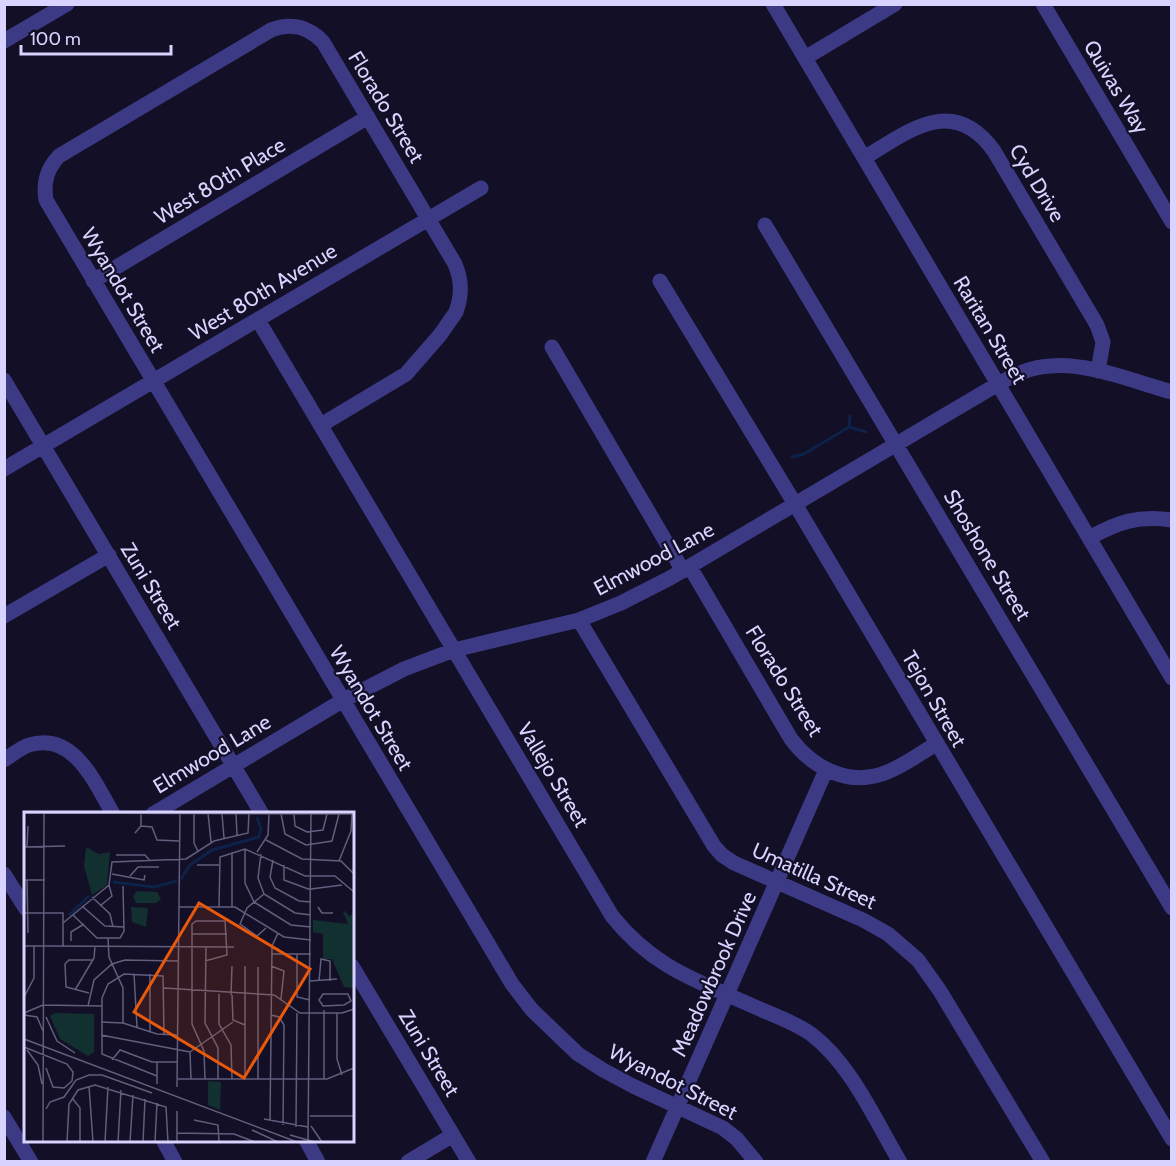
<svg xmlns="http://www.w3.org/2000/svg" width="1176" height="1166" font-family="Cabin,sans-serif">
	<rect width="100%" height="100%" fill="#130f26"/>
	<g fill="none" stroke-linecap="round" stroke-linejoin="round">
		<path stroke="#0c2248" stroke-width="3" d="M 849,427 L 850,416
			M 792,457 L 804,454 L 849,427 L 866,432"/>
		<path stroke="#3d3a85" stroke-width="15" d="M 773,4 L 1172,678
			M 1043,4 L 1172,222
			M 4,41 L 67,4
			M 805,58 L 895,4
			M 864,158 C 909,131 953,94 994,151 L 1097,325 L 1103,342 L 1098,371
			M 765,225 L 1172,908
			M 93,281 L 368,117
			M 660,281 L 795,504 L 1172,1139
			M 258,320 L 612,916 C 655,970 701,982 762,1010 C 779,1017 797,1024 811,1034 C 851,1064 875,1120 900,1162
			M 552,347 L 683,571
			M 4,380 L 262,814
			M 321,425 L 406,374 L 440,335 L 456,312 C 462,295 462,281 455,264 L 323,42 C 309,27 291,22 271,30 L 59,156 C 47,169 43,182 46,200 L 512,984 L 532,1010 L 578,1054 L 603,1070 L 633,1086 L 723,1128 L 737,1139 L 756,1162
			M 4,469 L 481,188
			M 1089,538 C 1118,522 1138,515 1172,520
			M 690,567 L 791,739 C 812,767 847,786 882,774 C 901,768 919,754 936,744
			M 4,616 L 109,555
			M 579,620 L 714,846 L 722,855 L 734,863 L 863,920 L 888,934 L 918,960 L 940,991 L 1043,1162
			M 4,760 C 12,755 20,748 29,745 C 74,731 95,783 113,814
			M 153,814 L 342,701 L 404,669 L 454,650 L 579,620 L 621,603 L 670,578 L 998,384 C 1014,375 1030,367 1050,366 C 1087,362 1135,382 1172,392
			M 4,874 L 26,909
			M 352,966 L 469,1162
			M 4,1117 L 31,1162
			M 163,1140 L 175,1162
			M 306,1140 L 318,1162
			M 408,1162 L 453,1135
			M 653,1162 L 826,770"/>
	</g>
	<g text-anchor="middle" stroke-width="4.5" stroke-linejoin="round" paint-order="stroke">
		<g font-size="21" fill="#d9d4ff" stroke="#130f26">
			<text transform="translate(1116 87) rotate(59)" y="7">Quivas Way</text>
			<text transform="translate(386 107) rotate(59)" y="7">Florado Street</text>
			<text transform="translate(220 181) rotate(-31)" y="7">West 80th Place</text>
			<text transform="translate(1037 183) rotate(59)" y="7">Cyd Drive</text>
			<text transform="translate(123 290) rotate(59)" y="7">Wyandot Street</text>
			<text transform="translate(263 292) rotate(-31)" y="7">West 80th Avenue</text>
			<text transform="translate(990 330) rotate(59)" y="7">Raritan Street</text>
			<text transform="translate(987 555) rotate(59)" y="7">Shoshone Street</text>
			<text transform="translate(654 559) rotate(-28)" y="7">Elmwood Lane</text>
			<text transform="translate(151 586) rotate(59)" y="7">Zuni Street</text>
			<text transform="translate(784 681) rotate(58)" y="7">Florado Street</text>
			<text transform="translate(934 699) rotate(60)" y="7">Tejon Street</text>
			<text transform="translate(371 708) rotate(59)" y="7">Wyandot Street</text>
			<text transform="translate(212 754) rotate(-31)" y="7">Elmwood Lane</text>
			<text transform="translate(553 775) rotate(59)" y="7">Vallejo Street</text>
			<text transform="translate(814 876) rotate(24)" y="7">Umatilla Street</text>
			<text transform="translate(714 974) rotate(-66)" y="7">Meadowbrook Drive</text>
			<text transform="translate(429 1053) rotate(59)" y="7">Zuni Street</text>
			<text transform="translate(673 1082) rotate(27)" y="7">Wyandot Street</text>
		</g>
	</g>
	<g transform="translate(24 812)">
		<rect width="330" height="330" fill="#130f26"/>
		<path d="M 62,35 L 75,42 L 86,40 L 83,73 L 68,83 L 60,54 ZM 113,79 L 133,80 L 137,87 L 132,91 L 112,91 L 109,84 ZM 107,95 L 124,96 L 122,115 L 108,110 ZM 321,99 L 325,104 L 330,101 L 330,176 L 320,175 L 308,147 L 299,147 L 299,122 L 289,120 L 289,108 L 324,112 L 319,100 ZM 31,201 L 70,202 L 70,240 L 64,244 L 36,227 L 26,204 ZM 184,269 L 197,270 L 196,298 L 184,293 Z" fill="#12302f"/>
		<path fill="none" stroke="#0c2248" stroke-width="3" d="M 157,67 L 166,53 L 188,38 L 235,25 L 237,17 L 233,5M 89,70 L 130,75 L 153,69M 45,103 L 65,84"/>
		<path fill="none" stroke="#625e7d" stroke-width="1.5" d="M 0,1 L 20,1M 20,1 L 330,2M 170,1 L 170,31 L 174,39M 184,1 L 187,30M 198,2 L 200,26M 212,2 L 213,23M 257,2 L 261,22 L 282,33 L 308,29 L 315,2M 270,2 L 271,14 L 283,20 L 299,18 L 303,2M 117,14 L 128,15 L 133,28 L 155,29M 111,21 L 117,14 L 117,1M 242,28 L 278,47 L 317,49 L 330,62M 0,35 L 41,34M 3,35 L 4,14M 221,37 L 221,71 L 230,90 L 267,113 L 287,115M 233,40 L 244,23 L 245,2M 237,42 L 234,66 L 240,82 L 271,101 L 287,103M 92,43 L 121,43 L 126,49M 249,48 L 246,65 L 251,76 L 275,89 L 287,90M 315,49 L 327,19 L 328,2M 173,53 L 195,53M 260,53 L 260,68 L 287,78M 88,62 L 120,68 L 121,63M 106,64 L 114,55 L 135,55M 0,68 L 21,68M 3,68 L 4,121M 85,73 L 88,50 L 162,47 L 190,29 L 224,21 L 225,1M 287,77 L 318,73M 240,82 L 223,96 L 216,112 L 233,124 L 242,116M 68,85 L 86,102 L 89,115M 58,94 L 81,114 L 100,115M 76,94 L 88,84 L 85,73M 155,95 L 211,95 L 260,125 L 287,128M 195,95 L 196,45 L 221,37 L 281,64 L 311,64 L 330,80M 208,95 L 208,40M 294,95 L 298,101 L 309,101M 0,101 L 39,101 L 39,134M 49,103 L 73,126 L 96,126 L 100,119 L 99,74M 39,111 L 85,73M 168,122 L 203,122M 84,126 L 85,145 L 99,176 L 99,211M 47,129 L 47,120 L 60,112M 0,134 L 22,134M 22,134 L 210,135M 182,135 L 181,211 L 194,236 L 194,267M 248,142 L 287,142M 273,142 L 273,185 L 286,188M 247,154 L 260,159 L 257,187M 110,162 L 113,215M 286,169 L 313,167M 295,169 L 297,147 L 306,149 L 306,169M 140,176 L 250,183 L 276,201 L 318,201 L 330,197M 51,178 L 70,146 L 71,134M 65,181 L 42,175 L 41,152 L 45,148 L 68,148M 195,182 L 195,212 L 207,233 L 208,267M 299,182 L 324,182 L 327,189 L 320,193 L 299,194 L 295,188 ZM 207,183 L 208,154M 208,183 L 209,208 L 221,213M 0,185 L 10,166 L 10,134M 19,193 L 78,194M 64,194 L 70,168 L 88,152 L 101,148 L 154,149M 0,201 L 19,193M 313,201 L 313,247 L 318,263M 0,203 L 13,205 L 19,219M 247,203 L 255,205 L 260,213 L 259,313M 22,205 L 33,229 L 51,241M 77,210 L 99,211 L 133,222 L 154,223M 126,220 L 126,162M 77,223 L 166,240M 0,227 L 273,330M 0,235 L 43,252 L 49,260 L 48,269 L 40,276 L 29,275 L 22,256M 3,238 L 14,253 L 18,272M 166,240 L 209,210M 166,240 L 167,267M 88,248 L 96,238 L 128,250 L 154,250M 133,264 L 78,242 L 78,186 L 84,172 L 100,162 L 139,164 L 140,223M 154,267 L 303,267 L 330,256M 181,267 L 180,239 L 168,212 L 168,112 L 172,109 L 201,109 L 203,143 L 181,149M 221,267 L 221,154M 234,267 L 234,155M 300,267 L 300,198M 133,272 L 133,250M 65,274 L 69,330M 153,275 L 156,0M 48,286 L 56,296 L 56,330M 22,297 L 26,290 L 40,285 L 52,268 L 65,263 L 78,263 L 128,281M 286,304 L 330,304M 240,307 L 284,315M 170,308 L 194,313 L 195,330M 246,309 L 248,134 L 254,121M 287,314 L 298,330M 272,315 L 273,201M 228,318 L 254,330M 153,321 L 210,322 L 231,330M 266,323 L 291,330M 19,330 L 20,0M 43,330 L 45,292 L 54,278 L 71,273 L 142,295 L 144,330M 81,330 L 84,275M 94,330 L 97,278M 106,330 L 109,283M 119,330 L 121,287M 131,330 L 133,291M 153,330 L 153,299M 284,330 L 287,0"/>
		<path fill="#e8590c" fill-opacity="0.15" stroke="#e8590c" stroke-width="3" d="M 175,91 L 286,157 L 220,266 L 110,200 Z"/>
		<rect width="330" height="330" fill="none" stroke="#d9d4ff" stroke-width="3"/>
	</g>
	<rect width="1176" height="1166" fill="none" stroke="#d9d4ff" stroke-width="12"/>
	<path d="M21 45v9h150v-9" fill="none" stroke="#d9d4ff" stroke-width="3"/>
	<text x="30" y="45" font-size="18" fill="#d9d4ff" stroke="#130f26" stroke-width="4.5" paint-order="stroke">100 m</text>
</svg>
